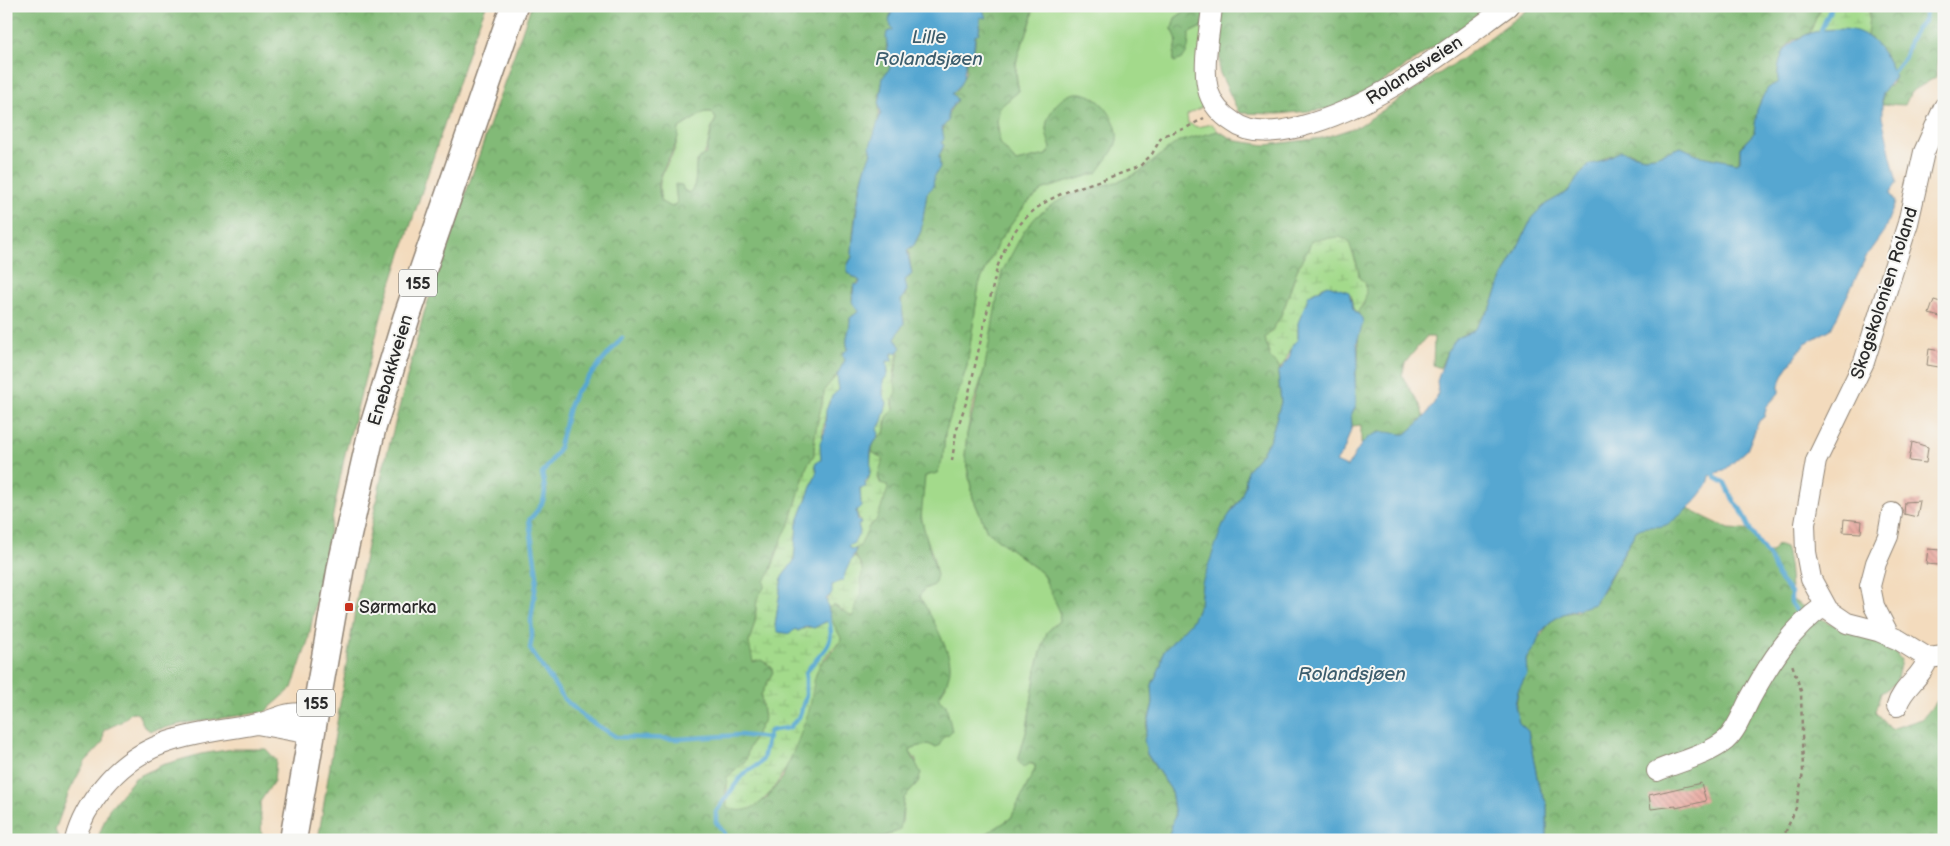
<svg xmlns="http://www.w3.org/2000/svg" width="1950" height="846" font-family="'Balsamiq Sans',sans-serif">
	<defs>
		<pattern id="forest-crowns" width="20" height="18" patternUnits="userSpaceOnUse" patternTransform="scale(1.25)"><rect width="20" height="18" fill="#82ba77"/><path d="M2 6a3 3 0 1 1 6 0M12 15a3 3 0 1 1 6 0" fill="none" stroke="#6b9762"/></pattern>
		<pattern id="wetland-marsh" width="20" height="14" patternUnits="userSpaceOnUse" patternTransform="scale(1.25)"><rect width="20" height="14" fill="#a3da8b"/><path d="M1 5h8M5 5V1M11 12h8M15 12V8" fill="none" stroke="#8cbb78"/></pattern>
		<pattern id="building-back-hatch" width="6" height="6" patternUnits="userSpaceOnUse" patternTransform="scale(1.25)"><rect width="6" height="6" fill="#e8a399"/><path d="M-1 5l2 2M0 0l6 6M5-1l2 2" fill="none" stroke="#bc857d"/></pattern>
	</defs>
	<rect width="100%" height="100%" fill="#f6f6f2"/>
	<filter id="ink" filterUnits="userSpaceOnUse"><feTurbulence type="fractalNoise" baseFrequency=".02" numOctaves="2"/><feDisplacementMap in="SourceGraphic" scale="10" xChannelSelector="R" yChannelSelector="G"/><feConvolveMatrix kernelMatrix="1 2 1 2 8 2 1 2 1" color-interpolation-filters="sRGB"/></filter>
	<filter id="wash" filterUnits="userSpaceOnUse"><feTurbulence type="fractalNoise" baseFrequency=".0096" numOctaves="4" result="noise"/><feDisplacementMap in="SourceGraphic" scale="20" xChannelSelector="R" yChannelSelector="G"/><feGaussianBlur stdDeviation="1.12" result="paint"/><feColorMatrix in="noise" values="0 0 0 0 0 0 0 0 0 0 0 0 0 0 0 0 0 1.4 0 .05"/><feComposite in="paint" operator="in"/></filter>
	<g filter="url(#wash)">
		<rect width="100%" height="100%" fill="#f3dbbd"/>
		<path fill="#a3da8b" stroke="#67825b" d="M 1033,6 L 1184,6 L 1184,12 L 1175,18 L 1172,29 C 1178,39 1179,46 1174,57 L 1189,33 L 1203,26 L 1203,104 L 1202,107 L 1187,115 L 1188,123 L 1197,127 L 1212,124 L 1218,131 C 1184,141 1157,165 1125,179 C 1092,194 1067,193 1036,217 L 972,407 L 967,434 L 965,456 L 973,498 L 987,531 L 1042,573 L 1061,612 L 1059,621 L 1047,632 L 1036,670 L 1027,729 L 1018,761 L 1035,765 L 1035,769 L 1011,818 C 992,830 976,845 951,837 L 948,840 L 875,840 L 891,834 L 902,822 L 904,798 L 918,783 L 916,760 L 910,752 L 912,748 L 928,744 L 935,747 L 944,736 L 939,697 L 946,686 C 941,653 937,624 919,596 L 924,589 L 934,585 C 941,565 925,541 922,520 C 919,507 923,489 925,476 L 937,473 L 943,458 L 945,433 L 967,366 L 979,284 L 999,241 L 1026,204 L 1044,189 L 1062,182 L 1046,129 L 1051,148 L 1046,155 L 1016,162 L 1000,143 L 997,121 L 1000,107 L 1019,91 C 1017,81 1015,70 1017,59 C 1022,39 1032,31 1033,6 Z
			M 705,112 L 712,112 L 716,119 C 705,136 714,148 696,162 C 696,173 698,185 689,193 L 675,185 L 677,203 L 672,207 L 661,203 C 657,175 663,174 674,151 C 677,144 678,135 679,128 Z"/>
		<path fill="url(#forest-crowns)" stroke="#567251" fill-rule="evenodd" d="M 6,6 L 486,6 L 473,38 L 385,302 L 345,454 L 308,641 L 292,688 L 265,712 L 186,723 L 155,730 L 150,731 L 144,726 L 138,714 L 132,712 L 121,722 L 104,730 L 103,743 L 85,762 L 69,792 L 55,830 L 59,840 L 6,840 Z
			M 531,6 L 893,6 L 890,16 L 893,30 L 889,31 L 886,49 L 890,69 C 878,83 879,106 879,124 C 878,135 870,138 872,153 C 859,173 852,232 852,257 L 848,263 L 848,273 L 860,281 L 853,287 L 852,298 L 859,311 L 850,318 C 851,330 844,337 848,349 L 842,355 L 846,358 L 840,371 L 825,389 L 815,435 L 814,455 L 807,466 L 791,521 L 776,553 L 766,586 L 757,599 L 755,622 L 749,643 L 761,660 L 771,666 L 773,672 L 761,695 L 764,720 L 749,748 L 746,760 L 727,777 L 725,802 L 748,809 L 766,799 L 783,777 L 818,667 L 840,642 L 841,638 L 831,619 L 828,608 L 834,605 L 842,611 L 853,612 L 862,588 L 860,580 L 862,566 L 854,554 L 869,526 L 876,521 L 885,493 L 878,476 L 881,457 L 872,452 C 871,444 878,437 884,433 L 887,417 L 894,409 C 892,400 896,355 901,348 L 895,338 L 904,323 L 901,300 L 906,294 L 905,280 L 912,274 L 908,250 L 914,245 L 921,231 L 927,193 L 933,187 L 933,177 L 940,167 L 939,156 L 944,145 L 941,143 C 943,129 945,113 956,103 L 952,93 L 957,90 L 966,72 L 966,61 C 973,57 976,45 975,36 L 979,33 L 980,17 L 984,16 L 982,6 L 1033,6 C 1032,29 1022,39 1017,59 C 1014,70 1017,81 1019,91 L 1000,107 L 997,121 L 1000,143 L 1016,162 L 1046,155 L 1051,148 C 1049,142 1046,135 1046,129 C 1046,113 1063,91 1080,93 C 1100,94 1120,122 1117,140 C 1115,151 1103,164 1097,173 L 1044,189 L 1026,204 L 999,241 L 979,284 L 967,366 L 945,433 L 943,458 L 937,473 L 925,476 L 921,518 L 937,575 L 934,585 L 924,589 L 919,596 C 927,607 950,651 950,664 C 951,676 945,687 939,697 L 940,701 L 946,705 L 952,731 L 948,735 L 944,736 L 939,746 L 935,747 L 928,744 L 912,748 L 910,752 L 921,773 L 918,783 L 904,798 L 900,830 L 875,840 L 318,840 L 360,580 L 384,465 L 424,313 ZM 705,112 L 712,112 L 716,119 L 713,125 L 706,154 C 687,161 703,182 689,193 L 684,191 L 682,185 L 675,184 L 677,203 L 672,207 L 661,202 C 660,197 658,189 659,183 C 662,163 679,149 679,128 Z
			M 1184,6 L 1198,6 L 1204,11 L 1203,26 L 1189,33 C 1189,45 1189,59 1174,62 C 1172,47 1182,46 1172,29 L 1175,18 L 1184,12 Z
			M 1222,6 L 1494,6 L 1365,94 L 1327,109 L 1279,114 L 1239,113 L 1219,71 Z
			M 1532,6 L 1821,6 L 1810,33 C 1805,36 1800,37 1795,39 C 1781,47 1777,68 1778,82 L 1768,88 L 1763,96 L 1757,110 L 1754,133 L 1740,147 L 1739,161 L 1737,163 L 1701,156 L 1681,147 L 1655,156 L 1644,157 L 1629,152 L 1608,156 L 1597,163 L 1590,164 L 1581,173 L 1569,191 L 1546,204 L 1533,216 L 1501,281 L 1491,307 L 1473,331 L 1462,335 L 1447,352 L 1440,368 L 1433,365 L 1434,337 L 1426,337 L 1405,363 L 1402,376 L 1420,405 L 1424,418 L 1406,434 C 1389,436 1376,434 1361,444 L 1361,425 L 1352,426 L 1351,415 L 1356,406 L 1355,376 L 1358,363 L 1359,314 L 1357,312 L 1364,304 L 1358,268 L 1353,253 L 1320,240 L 1312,240 C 1309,251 1302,258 1298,268 C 1288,293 1285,319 1265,338 L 1270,357 L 1280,368 L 1278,373 L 1281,402 L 1271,437 L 1262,453 L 1247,470 L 1245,486 L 1240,499 L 1232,509 L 1202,583 L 1200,605 L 1191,622 L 1173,641 L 1162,658 L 1161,665 L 1152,685 L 1153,703 L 1146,728 L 1147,755 L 1171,790 L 1175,816 L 1167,840 L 972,840 C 988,834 997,827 1011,818 L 1035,769 L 1035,765 L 1030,763 L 1024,768 L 1018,761 L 1027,729 L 1036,670 L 1047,632 L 1059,621 L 1060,612 L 1042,573 L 987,531 L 973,498 L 965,456 L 967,434 L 984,371 L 1002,272 L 1024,231 L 1036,217 L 1053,204 L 1071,195 L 1123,180 L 1141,171 L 1177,142 L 1218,131 L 1237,141 L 1266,145 L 1323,138 L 1359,126 L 1463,58 Z
			M 1870,6 L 1944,6 L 1944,30 L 1939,39 L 1936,77 L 1911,92 L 1905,105 L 1882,104 L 1883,90 L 1891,85 L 1895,77 L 1885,55 L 1867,36 Z
			M 1688,509 L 1729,529 L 1746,530 L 1756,536 L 1766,552 L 1772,552 L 1777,545 L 1785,548 C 1790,559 1791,586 1791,599 L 1827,622 L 1891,646 L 1901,660 L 1896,683 L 1881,693 L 1875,712 L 1891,729 L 1922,719 L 1944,693 L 1944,840 L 1547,840 L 1547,804 L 1539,787 L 1528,731 L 1519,723 L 1515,713 L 1518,691 L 1527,674 L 1526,659 L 1550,622 L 1563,614 L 1578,611 L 1603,590 L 1636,531 L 1642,527 L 1665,525 Z
			M 233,749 L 266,749 L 276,760 L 274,781 L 260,802 L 262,840 L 97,840 L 109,809 L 135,778 L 162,765 L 201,754 Z"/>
		<path fill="url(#wetland-marsh)" stroke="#67825b" d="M 1821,6 L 1870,6 L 1867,36 C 1849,28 1830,27 1810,33 Z
			M 1339,237 L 1348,240 L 1358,268 L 1359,278 L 1365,282 C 1367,296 1366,302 1357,312 L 1353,309 L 1351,295 L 1325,286 L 1312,293 L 1298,323 L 1298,339 C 1289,347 1289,359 1280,368 L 1270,357 L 1265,338 C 1285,319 1288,293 1298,268 C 1302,258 1309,251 1312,240 Z
			M 898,352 L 894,374 L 896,391 L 892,402 L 894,409 L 887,417 L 884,433 L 878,437 L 877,430 L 882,421 L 887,403 L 883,395 L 883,381 L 888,374 L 887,361 L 893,360 L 892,353 Z
			M 837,375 L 839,390 C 837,394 833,396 831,398 C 825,405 820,451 821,460 L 815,466 L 817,471 L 797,524 L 794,561 L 782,577 L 775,626 L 785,632 L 795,629 L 798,631 C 808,626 822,626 831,619 L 841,638 L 840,642 C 831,649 822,659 818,669 C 812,682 813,697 809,710 C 799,739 770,829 727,807 L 727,777 L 746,760 L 749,748 L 764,720 L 761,695 L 773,672 L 771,666 L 761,660 L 753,662 L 749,643 L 755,622 L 757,599 L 765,586 L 764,581 L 770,573 L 783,536 L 791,521 L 807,466 L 814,455 L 815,435 L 825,389 Z
			M 872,452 L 883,459 L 878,476 L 880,483 L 887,485 L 888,489 L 876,521 L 869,526 L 861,544 L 856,549 L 851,549 L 848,546 L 860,532 L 858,525 L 861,524 L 856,511 L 861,506 L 860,488 C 875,482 868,464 872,452 Z
			M 854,556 C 861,564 865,570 860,580 L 862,588 L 853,616 L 851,616 L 834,605 L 828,608 L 826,602 L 831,594 L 832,585 C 843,582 847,564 854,556 Z"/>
		<path fill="#56a7d1" stroke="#40697e" d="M 893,6 L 982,6 L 986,18 L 980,17 L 979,33 L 975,36 L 973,57 L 966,61 C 963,75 965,83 952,93 L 957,100 L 948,111 L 948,121 L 942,128 L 944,139 L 941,143 L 944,145 L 939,156 L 940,167 L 934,177 L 933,187 L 927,193 L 921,231 L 914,245 L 907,250 L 912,274 L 905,280 L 907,290 L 901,300 L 904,323 L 895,338 L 901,348 L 898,352 L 892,353 L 892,361 L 887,361 L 888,374 L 883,381 L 883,395 L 887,403 L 882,421 L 877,430 L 879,433 C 878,438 874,442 872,447 C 868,461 875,470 865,483 L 866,487 L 860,488 L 861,506 L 856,511 L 858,520 L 861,524 L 858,525 L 860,532 L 854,543 L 848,546 L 851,549 L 856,549 C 852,560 846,568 843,580 L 832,585 L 832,593 L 826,599 L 831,619 L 814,628 L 807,626 L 798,631 L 795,629 L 790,634 L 778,632 L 775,626 L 782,577 L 794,561 L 797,524 L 817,471 L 815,463 L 821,460 L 820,443 L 825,431 L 826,410 L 832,396 L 839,390 L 837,375 L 845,360 L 842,354 L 848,349 C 844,337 851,330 850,318 L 859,311 L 852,302 L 854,285 L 859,284 L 860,281 L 848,273 L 847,266 L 852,257 C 852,238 861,165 872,153 L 870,146 L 881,113 L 879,105 L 883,77 L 890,68 L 886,37 L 887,32 L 893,30 L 889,21 Z
			M 1821,30 C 1831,30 1842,28 1852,30 C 1874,34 1888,58 1895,77 L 1882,93 L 1882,117 L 1897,183 L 1890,193 L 1895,202 L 1884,231 L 1867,255 L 1831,329 L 1804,344 L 1786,370 L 1779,385 L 1779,393 L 1767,406 L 1764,417 L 1759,421 L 1747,450 L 1726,469 L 1710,476 C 1709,492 1679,518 1666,525 C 1657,529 1645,524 1636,531 L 1594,604 L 1563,614 L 1550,622 L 1540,634 L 1536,645 L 1526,659 L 1527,674 L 1518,691 L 1515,705 L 1519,723 L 1528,731 L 1539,787 L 1547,804 L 1547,840 L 1167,840 L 1175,816 L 1171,790 L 1147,754 L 1144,740 L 1153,703 L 1152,685 L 1161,665 L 1163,652 L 1191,622 L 1200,605 L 1202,583 L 1223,524 L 1240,499 L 1245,486 L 1247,470 L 1262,453 L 1271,437 L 1281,402 L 1278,373 L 1289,358 L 1293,344 L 1298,339 L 1298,323 L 1309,295 L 1328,285 L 1349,292 L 1353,309 L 1362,318 L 1363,323 L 1357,342 L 1358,363 L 1355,376 L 1356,406 L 1351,415 L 1352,426 L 1344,450 L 1336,462 L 1347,467 C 1356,454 1361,438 1378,433 C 1387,430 1397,435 1406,434 L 1424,418 L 1434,403 L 1438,393 L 1437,381 L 1447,352 L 1457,338 L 1473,331 L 1491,307 L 1501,281 L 1533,216 L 1546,204 L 1569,191 L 1581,173 L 1590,164 L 1597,163 L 1621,151 L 1644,157 L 1655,156 L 1681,147 L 1701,156 L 1737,163 L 1740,161 L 1740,148 L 1754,133 L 1757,110 L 1763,96 L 1768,88 L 1778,82 C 1776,49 1792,38 1821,30 Z"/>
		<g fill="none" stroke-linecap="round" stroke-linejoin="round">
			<path stroke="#56a7d1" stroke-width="4.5" d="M 1821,30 L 1832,6
				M 1893,72 L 1905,57 L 1910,40 L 1916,30 L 1925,20 L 1926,6
				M 622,338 L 575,393 L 569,407 L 558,451 L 542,474 C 548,496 545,503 529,520 L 537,576 L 531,620 L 532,636 L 530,649 L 564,699 L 585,718 L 616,737 L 678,739 L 740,735 L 768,738
				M 1714,474 L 1716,478 L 1725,483 L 1734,502 L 1740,508 L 1751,531 L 1772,562 L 1777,576 L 1791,593 L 1791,603 L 1798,613
				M 724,840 L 724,833 L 716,822 L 716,812 L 743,774 L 759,764 L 763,759 L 769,732 L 773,730 L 789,728 L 799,717 L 806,696 L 806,673 C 817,653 837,649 829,620"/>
		</g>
		<g id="blocks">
			<path fill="url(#building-back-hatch)" d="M 1934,300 L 1944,303 L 1944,318 L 1929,314 Z
				M 1929,349 L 1941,351 L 1939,367 L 1927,365 Z
				M 1912,442 L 1928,447 L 1926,463 L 1909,461 Z
				M 1920,501 L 1917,517 L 1904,514 L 1905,502 Z
				M 1844,519 L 1862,521 L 1861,533 L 1843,532 Z
				M 1928,549 L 1941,550 L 1939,565 L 1926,564 Z
				M 1701,783 L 1706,801 L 1676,808 L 1676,806 L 1651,809 L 1649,795 Z"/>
		</g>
	</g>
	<g filter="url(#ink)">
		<use href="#blocks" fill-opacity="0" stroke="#8f8374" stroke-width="1"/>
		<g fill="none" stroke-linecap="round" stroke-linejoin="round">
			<g stroke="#8f8374" stroke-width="22">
				<path id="minor" d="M 1212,6 C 1210,33 1201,67 1209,93 C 1213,105 1222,115 1233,122 C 1251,136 1278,132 1299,127 C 1379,106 1442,54 1508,6
					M 1944,107 L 1924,152 L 1908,223 L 1864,362 L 1816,461 L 1805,524 L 1806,552 L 1811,579 L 1828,610 L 1847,623 L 1878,631 L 1899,640 L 1928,658 L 1944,656
					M 1889,635 L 1874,606 L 1870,586 L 1876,563 L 1888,536 L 1892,513
					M 1897,706 C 1902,687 1923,677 1928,658
					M 257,724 L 311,734
					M 1657,771 C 1678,762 1708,755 1726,740 C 1738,729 1743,711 1751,697 C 1770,662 1791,629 1824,606
					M 75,840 C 80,820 91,802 104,786 C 144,737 194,735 252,725 C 278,721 282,709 314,715"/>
			</g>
			<g stroke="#8f8374" stroke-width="29">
				<path id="major" d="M 293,840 L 341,566 L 372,430 L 406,319 L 514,6"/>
			</g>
			<path stroke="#8f8374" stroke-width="2.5" stroke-dasharray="4 4" stroke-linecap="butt" d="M 952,461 L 956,432 L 968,397 L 997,268 C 1025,188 1073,194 1140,166 L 1152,154 L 1162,136 L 1186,128 L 1204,118
				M 1782,840 L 1796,808 L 1803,773 L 1801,691 L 1792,664"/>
			<use href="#minor" stroke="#fff" stroke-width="20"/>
			<use href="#major" stroke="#fff" stroke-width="26"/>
		</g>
	</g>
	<rect fill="#c8321e" stroke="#f6f6f2" stroke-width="2" x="344" y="602" width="10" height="10" rx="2.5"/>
	<g text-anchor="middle" stroke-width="4" stroke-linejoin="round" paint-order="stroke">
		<g fill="#f6f6f2" stroke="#686867" stroke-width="1">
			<rect x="399" y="269.5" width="38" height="27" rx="4"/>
			<rect x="297" y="689.5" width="38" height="27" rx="4"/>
		</g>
		<g font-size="16" font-weight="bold" fill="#2b2b2b">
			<text x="418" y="289">155</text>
			<text x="316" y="709">155</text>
		</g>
		<g font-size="18" fill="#2b2b2b" stroke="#f6f6f2">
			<text transform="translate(1414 70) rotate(-33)" y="6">Rolandsveien</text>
			<text transform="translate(1884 293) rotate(-72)" y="6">Skogskolonien Roland</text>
			<text transform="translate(390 370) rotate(-73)" y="6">Enebakkveien</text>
		</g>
		<g font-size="18" fill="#2b2b2b" stroke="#f6f6f2" text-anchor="start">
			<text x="359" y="613">Sørmarka</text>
		</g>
		<g font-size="19" font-style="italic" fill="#3c5d6d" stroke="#f6f6f2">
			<text x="929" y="43">Lille<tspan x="929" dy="22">Rolandsjøen</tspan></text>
			<text x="1352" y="680">Rolandsjøen</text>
		</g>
	</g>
	<rect width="1950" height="846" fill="none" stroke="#f6f6f2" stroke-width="25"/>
</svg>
